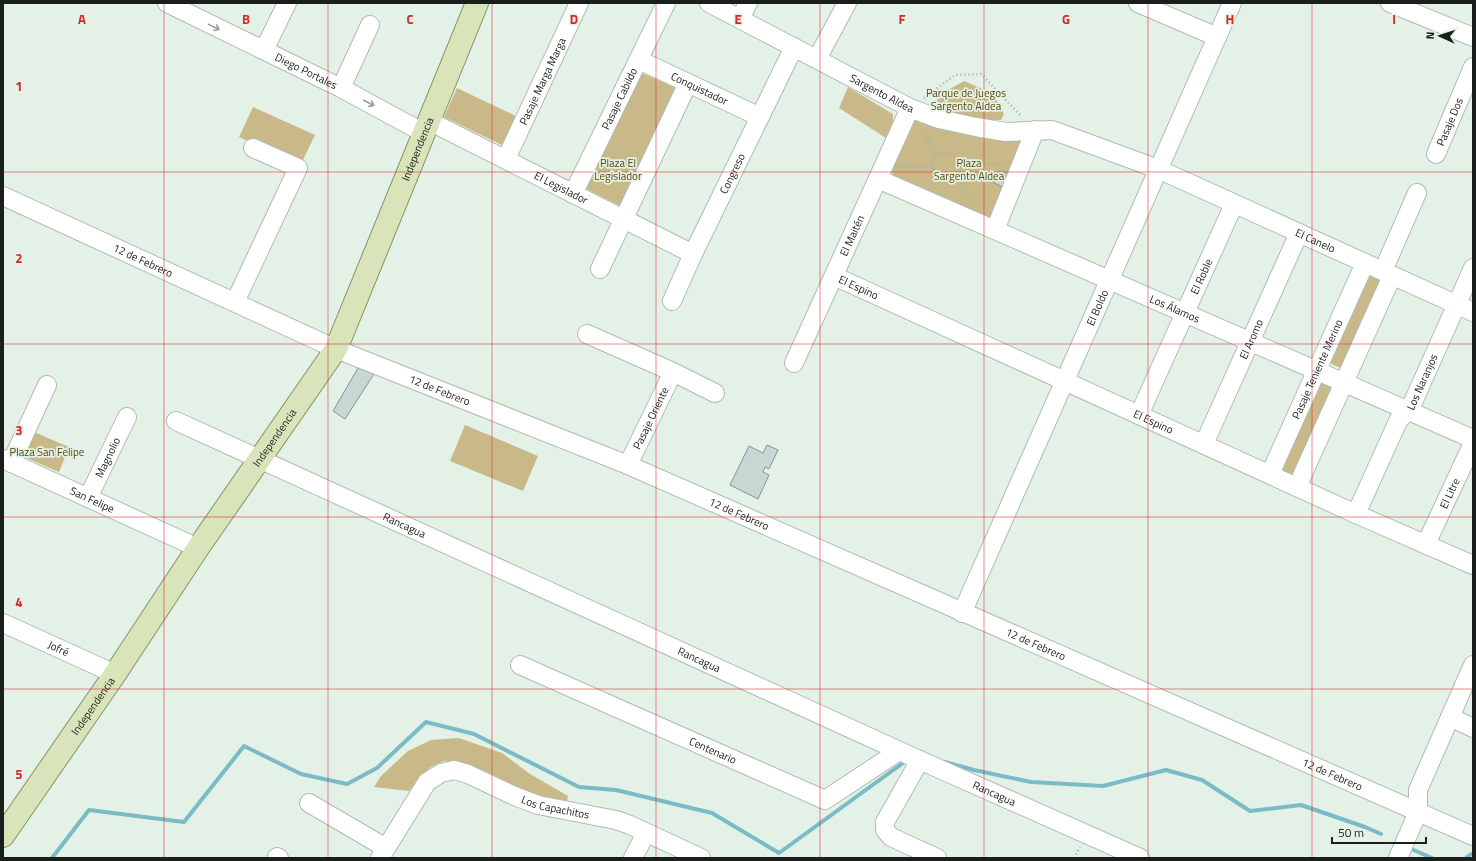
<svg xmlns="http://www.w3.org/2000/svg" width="1476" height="861" font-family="'Titillium Web',sans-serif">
	<rect width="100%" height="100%" fill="#e4f1e6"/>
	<path fill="#c9b989" d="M 635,74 L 644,74 L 679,89 L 626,209 L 585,188 Z
		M 964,81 L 980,88 L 995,97 L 1004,114 L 1001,120 L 986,120 L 949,113 L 934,105 C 940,93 952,88 964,81 Z
		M 848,87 L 893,114 L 893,122 L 886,138 L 839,108 Z
		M 457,88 L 516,116 L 502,145 L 444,117 Z
		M 253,107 L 315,135 L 300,166 L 239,137 Z
		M 911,120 L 1019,137 L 1024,147 L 993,215 L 989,221 L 895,179 L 890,167 Z
		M 1369,272 L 1389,281 L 1347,371 L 1327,362 Z
		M 1316,379 L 1337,388 L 1295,478 L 1275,469 Z
		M 465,425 L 538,456 L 523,491 L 450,461 Z
		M 34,432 L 69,447 L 59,472 L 24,457 Z
		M 459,738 L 502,753 L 530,774 L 568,796 L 567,801 L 533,794 L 463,765 L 444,761 L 430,767 L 409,791 L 374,787 L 381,776 L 408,751 L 431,740 Z"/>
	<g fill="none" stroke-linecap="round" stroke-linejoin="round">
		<path stroke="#79bcc6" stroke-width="4" d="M 945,762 L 974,770 L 1031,782 L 1103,786 L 1166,770 L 1202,780 L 1250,811 L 1301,805 L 1365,827 L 1381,834
			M 1409,848 L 1432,858
			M 52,858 L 89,810 L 184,822 L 244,746 L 301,774 L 347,784 L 377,768 L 426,722 L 474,734 L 579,787 L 616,790 L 712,813 L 779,853 L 907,760
			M 1466,858 L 1471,854"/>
	</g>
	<path fill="#c7d8d4" stroke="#859591" d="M 997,178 L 1005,182 L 1003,187 L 994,183 Z
		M 358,368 L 374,374 L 345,419 L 333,411 Z
		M 767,445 L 778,450 L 769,469 L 765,467 L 763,472 L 769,475 L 758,499 L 730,485 L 749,446 L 763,453 Z"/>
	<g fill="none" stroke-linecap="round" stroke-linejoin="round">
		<g stroke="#b0bcb2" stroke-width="20">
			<g id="minor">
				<path id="s1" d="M 167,3 L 341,88 L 424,133"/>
				<path id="s2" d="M 709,3 L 910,108 L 939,119 L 976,127 L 1006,132 L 1052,130 L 1158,169 L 1473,312"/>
				<path d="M 1138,3 L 1217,37"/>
				<path d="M 1390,3 L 1473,37"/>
				<path d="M 740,19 L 748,3"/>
				<path d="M 264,50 L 287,3"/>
				<path d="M 817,59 L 847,3"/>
				<path id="s3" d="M 639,60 L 760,117"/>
				<path d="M 341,88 L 370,25"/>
				<path id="s4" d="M 429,121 L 693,254"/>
				<path id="s5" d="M 1436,154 L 1473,67"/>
				<path id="s6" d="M 506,159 L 579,3"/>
				<path id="s7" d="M 878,179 L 1473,439"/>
				<path id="s8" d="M 573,194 L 666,3"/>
				<path id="s9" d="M 3,196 L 336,349 L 628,465 L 1473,836"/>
				<path d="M 995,230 L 1035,130"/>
				<path d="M 600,269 L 688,83"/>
				<path d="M 1383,271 L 1417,193"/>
				<path id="s10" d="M 834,276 L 1356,514 L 1473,565"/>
				<path id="s11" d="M 672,301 L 693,254 L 794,47"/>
				<path d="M 235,302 L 298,168 L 253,148"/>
				<path d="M 587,334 L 673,372 L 715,393"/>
				<path id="s12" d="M 794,363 L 910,108"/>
				<path id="s13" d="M 1139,415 L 1234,204"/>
				<path id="s14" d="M 176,421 L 915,758 L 1140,858"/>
				<path id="s15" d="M 1204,444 L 1299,233"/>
				<path id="s16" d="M 3,459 L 198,548"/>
				<path d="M 11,463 L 47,385"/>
				<path id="s17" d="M 628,465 L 673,372"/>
				<path id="s18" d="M 1270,474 L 1365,263"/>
				<path d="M 1297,487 L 1392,276"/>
				<path id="s19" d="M 88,498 L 127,417"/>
				<path id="s20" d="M 1356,514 L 1399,419 L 1409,411 L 1473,268"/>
				<path id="s21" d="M 1426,544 L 1473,443"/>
				<path id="s22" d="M 962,613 L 1232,3"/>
				<path id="s23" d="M 3,623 L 115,674"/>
				<path id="s24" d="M 520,665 L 825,800 L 899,751"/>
				<path d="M 1450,717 L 1473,728"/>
				<path d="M 920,760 L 885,822 L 885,830 L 891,837 L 937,858"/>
				<path d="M 309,803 L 386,848"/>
				<path d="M 277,857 L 279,858"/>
				<path id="s25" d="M 380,858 L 427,782 L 441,773 L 454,770 L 468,774 L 512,795 L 538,805 L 616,820 L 630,825 L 701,858"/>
				<path d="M 633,858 L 646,833"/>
				<path d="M 1398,858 L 1418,812 L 1418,790 L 1473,665"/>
			</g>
		</g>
		<g stroke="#869366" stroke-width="24">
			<g id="major">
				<path id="s26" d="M 3,836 L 115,674 L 198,548 L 336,349 L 477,3"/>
			</g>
		</g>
		<path stroke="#a5b0a7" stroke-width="2.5" stroke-dasharray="1 3" stroke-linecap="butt" d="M 924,98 L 955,75 L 981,74 L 1022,117
			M 922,129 L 936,154
			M 961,164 L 1006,165
			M 898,167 L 932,166
			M 954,178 L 938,177 L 932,166 L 936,154 L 953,153 L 961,164 L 954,178 L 975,205
			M 1074,858 L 1080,847"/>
		<use href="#minor" stroke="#fff" stroke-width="18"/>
		<use href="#major" stroke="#d9e4bb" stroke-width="22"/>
	</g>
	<defs><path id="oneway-shaft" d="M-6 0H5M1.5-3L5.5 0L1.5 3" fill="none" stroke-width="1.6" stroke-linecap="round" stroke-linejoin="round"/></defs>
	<g stroke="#989a98">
		<use href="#oneway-shaft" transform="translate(214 27) rotate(26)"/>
		<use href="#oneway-shaft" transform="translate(369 103) rotate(28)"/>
	</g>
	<path fill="none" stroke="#d62828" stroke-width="1" stroke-opacity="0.55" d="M 164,3 L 164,858M 328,3 L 328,858M 492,3 L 492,858M 656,3 L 656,858M 820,3 L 820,858M 984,3 L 984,858M 1148,3 L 1148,858M 1312,3 L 1312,858M 3,172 L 1473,172M 3,344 L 1473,344M 3,517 L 1473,517M 3,689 L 1473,689"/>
	<g text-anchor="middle" stroke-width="3.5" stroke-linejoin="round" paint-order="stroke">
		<g font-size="11" fill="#1b1f1b" stroke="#e4f1e6">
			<text dy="4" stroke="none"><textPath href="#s1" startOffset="155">Diego Portales</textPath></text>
			<text dy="4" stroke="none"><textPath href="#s6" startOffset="86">Pasaje Marga Marga</textPath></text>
			<text dy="4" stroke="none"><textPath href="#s3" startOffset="67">Conquistador</textPath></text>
			<text dy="4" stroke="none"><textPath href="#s2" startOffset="195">Sargento Aldea</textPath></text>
			<text dy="4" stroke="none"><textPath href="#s8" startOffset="106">Pasaje Cabildo</textPath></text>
			<text dy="4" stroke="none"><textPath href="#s5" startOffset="35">Pasaje Dos</textPath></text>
			<text dy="4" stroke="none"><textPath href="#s26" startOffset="806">Independencia</textPath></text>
			<text dy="4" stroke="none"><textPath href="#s11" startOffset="141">Congreso</textPath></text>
			<text dy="4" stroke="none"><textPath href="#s4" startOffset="148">El Legislador</textPath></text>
			<text dy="4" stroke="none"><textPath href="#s12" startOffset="140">El Maitén</textPath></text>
			<text dy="4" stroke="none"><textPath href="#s2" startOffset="658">El Canelo</textPath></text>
			<text dy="4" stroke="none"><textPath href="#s9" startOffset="154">12 de Febrero</textPath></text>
			<text dy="4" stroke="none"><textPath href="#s13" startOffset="152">El Roble</textPath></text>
			<text dy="4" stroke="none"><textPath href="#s10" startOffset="27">El Espino</textPath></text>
			<text dy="4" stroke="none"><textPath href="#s22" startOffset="334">El Boldo</textPath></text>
			<text dy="4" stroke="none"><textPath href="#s7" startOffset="324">Los Álamos</textPath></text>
			<text dy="4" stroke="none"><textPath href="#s15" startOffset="115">El Aromo</textPath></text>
			<text dy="4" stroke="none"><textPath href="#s18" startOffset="115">Pasaje Teniente Merino</textPath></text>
			<text dy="4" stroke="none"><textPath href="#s20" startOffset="149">Los Naranjos</textPath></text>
			<text dy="4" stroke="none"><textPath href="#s9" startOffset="478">12 de Febrero</textPath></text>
			<text dy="4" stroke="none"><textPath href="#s17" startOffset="52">Pasaje Oriente</textPath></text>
			<text dy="4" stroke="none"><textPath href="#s10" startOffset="351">El Espino</textPath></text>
			<text dy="4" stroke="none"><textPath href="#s26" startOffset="482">Independencia</textPath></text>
			<text dy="4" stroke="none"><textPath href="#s19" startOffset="45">Magnolio</textPath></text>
			<text dy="4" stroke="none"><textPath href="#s21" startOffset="56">El Litre</textPath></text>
			<text dy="4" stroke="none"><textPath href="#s16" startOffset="98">San Felipe</textPath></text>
			<text dy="4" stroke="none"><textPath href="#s9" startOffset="802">12 de Febrero</textPath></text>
			<text dy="4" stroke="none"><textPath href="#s14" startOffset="251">Rancagua</textPath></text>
			<text dy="4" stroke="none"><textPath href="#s9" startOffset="1126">12 de Febrero</textPath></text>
			<text dy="4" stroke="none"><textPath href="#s23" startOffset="61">Jofré</textPath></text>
			<text dy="4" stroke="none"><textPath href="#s14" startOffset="575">Rancagua</textPath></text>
			<text dy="4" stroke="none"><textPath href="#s26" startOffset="158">Independencia</textPath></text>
			<text dy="4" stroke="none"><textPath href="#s24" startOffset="211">Centenario</textPath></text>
			<text dy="4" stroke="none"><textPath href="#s9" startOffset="1450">12 de Febrero</textPath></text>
			<text dy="4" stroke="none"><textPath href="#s14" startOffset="899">Rancagua</textPath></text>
			<text dy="4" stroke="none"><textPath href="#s25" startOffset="228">Los Capachitos</textPath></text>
		</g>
		<g font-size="11" fill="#594809" stroke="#e4f1e6">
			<text x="966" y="97">Parque de Juegos<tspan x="966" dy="13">Sargento Aldea</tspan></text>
			<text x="618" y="167">Plaza El<tspan x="618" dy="13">Legislador</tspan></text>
			<text x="969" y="167">Plaza<tspan x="969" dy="13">Sargento Aldea</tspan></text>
			<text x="47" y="456">Plaza San Felipe</text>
		</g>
	</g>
	<g font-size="13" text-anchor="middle" font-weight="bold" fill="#d62828" stroke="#e4f1e6" stroke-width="3.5" stroke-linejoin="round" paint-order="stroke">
		<text x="82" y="24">A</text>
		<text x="246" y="24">B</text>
		<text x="410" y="24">C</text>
		<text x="574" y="24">D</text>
		<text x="738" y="24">E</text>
		<text x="902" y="24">F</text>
		<text x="1066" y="24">G</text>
		<text x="1230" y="24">H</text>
		<text x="1394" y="24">I</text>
		<text x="19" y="91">1</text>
		<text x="19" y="263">2</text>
		<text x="19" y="435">3</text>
		<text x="19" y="607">4</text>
		<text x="19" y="779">5</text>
	</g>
	<rect width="1476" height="861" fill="none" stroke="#1b1f1b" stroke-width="8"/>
	<g transform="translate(1440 36) rotate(273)" stroke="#e4f1e6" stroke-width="3" paint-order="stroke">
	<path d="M0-3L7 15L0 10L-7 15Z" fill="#1b1f1b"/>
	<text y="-6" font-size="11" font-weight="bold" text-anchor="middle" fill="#1b1f1b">N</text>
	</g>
	<path d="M1332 837v6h94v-6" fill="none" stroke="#1b1f1b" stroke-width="2"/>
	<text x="1338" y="837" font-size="12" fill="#1b1f1b" stroke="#e4f1e6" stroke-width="3" paint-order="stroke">50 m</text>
</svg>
